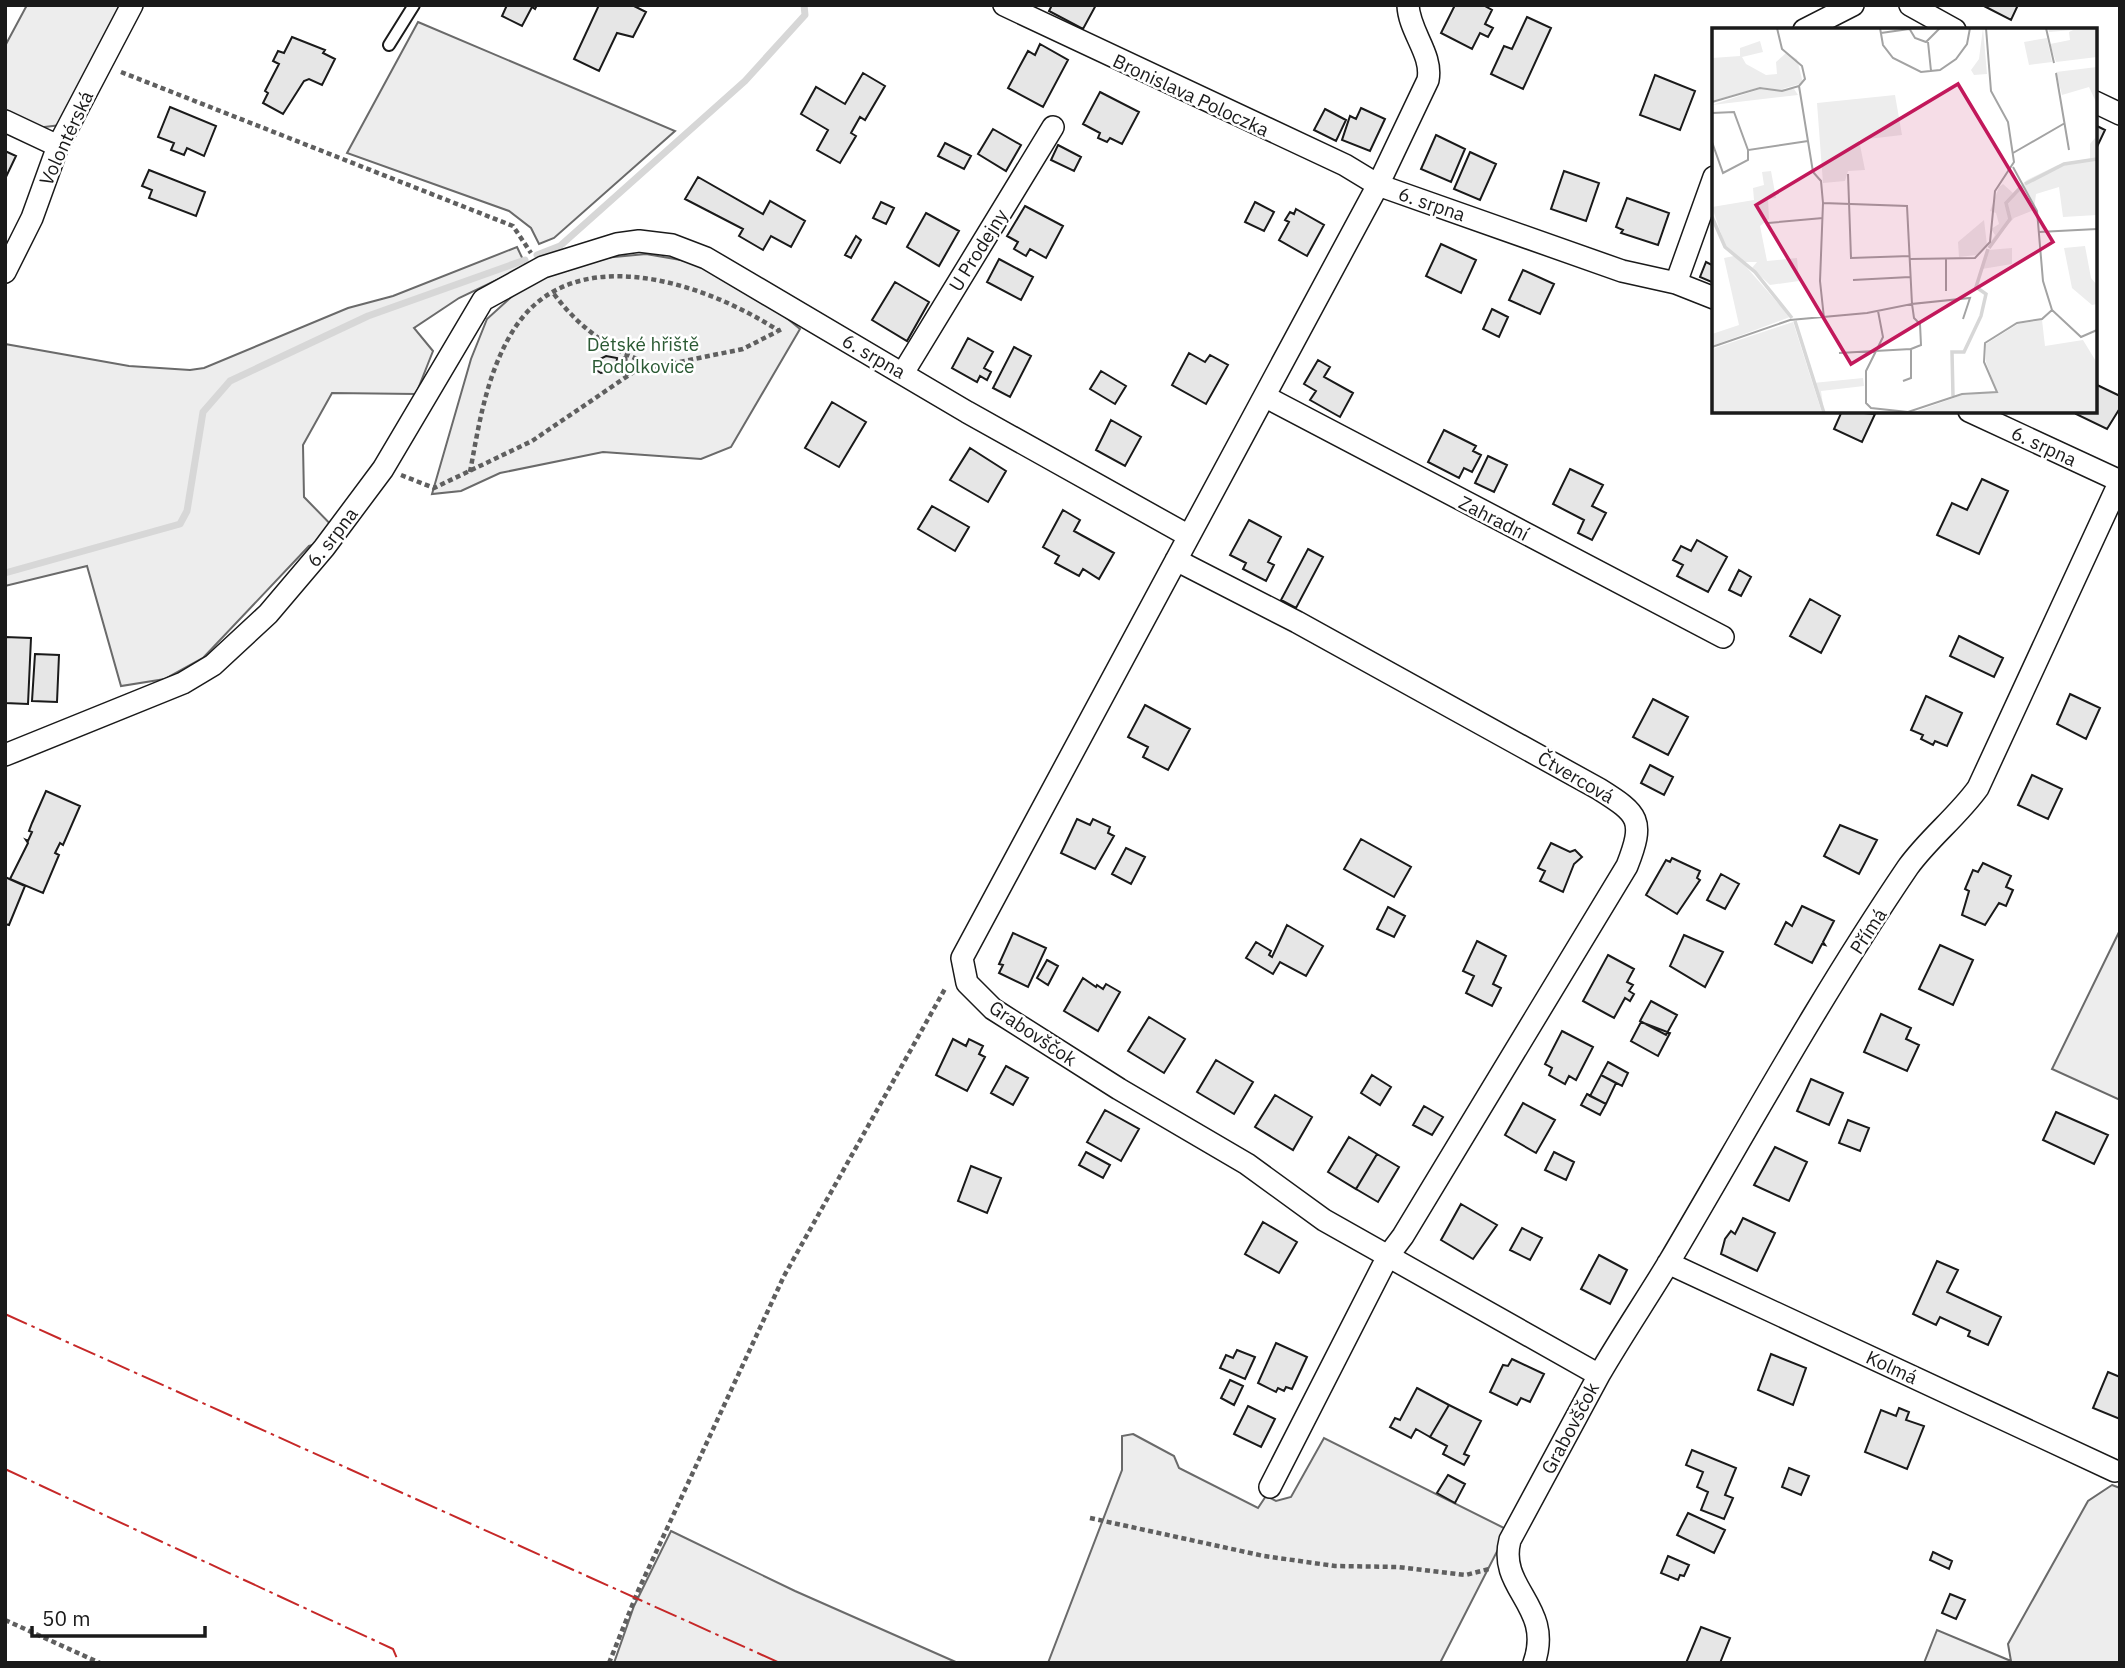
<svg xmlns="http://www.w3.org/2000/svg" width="2125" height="1668" font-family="'IBM Plex Sans',sans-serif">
	<rect width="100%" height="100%" fill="#fff"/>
	<path fill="#ededed" stroke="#6a6a6a" stroke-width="2" d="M 27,5 L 122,5 L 61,125 L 36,128 L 5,111 L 5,46 Z
		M 418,22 L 675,131 L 554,238 L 539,244 L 531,228 L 509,211 L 347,153 Z
		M 517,247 L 526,266 L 459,298 L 414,328 L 433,351 L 416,394 L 332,393 L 303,445 L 304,497 L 343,537 L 309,546 L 203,658 L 165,679 L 121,686 L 87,566 L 5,586 L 5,344 L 129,366 L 190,370 L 204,368 L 348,308 L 393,296 Z
		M 646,254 L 698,263 L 777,310 L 800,329 L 731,447 L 701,459 L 603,452 L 500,473 L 461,491 L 432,494 L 471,359 L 487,319 L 520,289 L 582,260 Z
		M 2120,930 L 2120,1100 L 2052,1069 Z
		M 1133,1434 L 1174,1456 L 1179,1468 L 1258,1508 L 1266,1496 L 1276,1501 L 1291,1497 L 1324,1438 L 1508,1530 L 1440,1663 L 1048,1663 L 1122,1470 L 1122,1436 Z
		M 2112,1485 L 2120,1488 L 2120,1663 L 1924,1663 L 1937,1630 L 2011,1661 L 2008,1644 L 2088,1501 Z
		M 671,1531 L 795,1591 L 958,1663 L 614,1663 L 634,1606 Z"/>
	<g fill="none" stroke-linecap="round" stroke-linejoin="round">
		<path stroke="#d7d7d7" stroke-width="7" d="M 537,255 L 560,246 L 745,81 L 805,15 L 804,5
			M 5,573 L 180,524 L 187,511 L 203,412 L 230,381 L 368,316 L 525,260"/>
	</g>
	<path fill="#e6e6e6" stroke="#1a1a1a" stroke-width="2" d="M 507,5 L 537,5 L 535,9 L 532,7 L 522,26 L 502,16 Z
		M 599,5 L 632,5 L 646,12 L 633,37 L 617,33 L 599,71 L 574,59 Z
		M 1052,5 L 1096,5 L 1083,29 L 1049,11 Z
		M 1455,5 L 1483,5 L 1492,10 L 1485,24 L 1493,28 L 1488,37 L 1480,33 L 1472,49 L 1441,33 Z
		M 1982,5 L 2018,5 L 2011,20 Z
		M 1527,17 L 1551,28 L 1523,89 L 1491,74 L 1504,46 L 1512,49 Z
		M 292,37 L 325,50 L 323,53 L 335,59 L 322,85 L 309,79 L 304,81 L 283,114 L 263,103 L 268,93 L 265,91 L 279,64 L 273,61 L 278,51 L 284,53 Z
		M 1040,44 L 1068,60 L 1043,107 L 1008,88 L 1028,51 L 1035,55 Z
		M 863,73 L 885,86 L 865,120 L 860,117 L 851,133 L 856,136 L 840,163 L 817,150 L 828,130 L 801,114 L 816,87 L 845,104 Z
		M 1655,75 L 1695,91 L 1680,130 L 1640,115 Z
		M 1100,92 L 1139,112 L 1122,144 L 1110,138 L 1107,142 L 1098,138 L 1100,133 L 1083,124 Z
		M 170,107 L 216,126 L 204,156 L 187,148 L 184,155 L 171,150 L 174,143 L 158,137 Z
		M 1361,108 L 1385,119 L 1370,151 L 1342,140 L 1350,116 L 1356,119 Z
		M 1325,109 L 1346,120 L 1336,141 L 1314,130 Z
		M 2095,125 L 2105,130 L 2095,151 Z
		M 993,129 L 1021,145 L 1006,171 L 978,154 Z
		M 1436,135 L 1465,149 L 1451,182 L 1421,169 Z
		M 945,143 L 971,156 L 964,169 L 938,156 Z
		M 1058,145 L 1081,157 L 1074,171 L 1051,160 Z
		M 5,151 L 16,156 L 5,179 Z
		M 1470,152 L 1496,164 L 1480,200 L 1454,189 Z
		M 149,170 L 205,192 L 196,216 L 149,198 L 152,190 L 142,186 Z
		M 1564,171 L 1599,183 L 1586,221 L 1551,209 Z
		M 698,177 L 763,214 L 770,201 L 805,221 L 791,247 L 771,236 L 763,250 L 739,236 L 743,229 L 685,199 Z
		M 1627,198 L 1669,213 L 1658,245 L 1621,233 L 1623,230 L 1616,227 Z
		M 881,202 L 894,208 L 886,224 L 873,218 Z
		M 1255,202 L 1274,212 L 1264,231 L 1245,222 Z
		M 1025,206 L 1063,226 L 1046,258 L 1030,249 L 1026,256 L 1014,249 L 1018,242 L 1007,236 Z
		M 1296,209 L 1324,225 L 1307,256 L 1279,240 L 1289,222 L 1285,220 L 1290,212 L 1294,214 Z
		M 926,213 L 959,231 L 939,266 L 907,247 Z
		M 856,236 L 861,240 L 851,258 L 845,255 Z
		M 1441,244 L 1476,260 L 1461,293 L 1426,276 Z
		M 999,259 L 1033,277 L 1021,300 L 987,282 Z
		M 1706,262 L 1714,266 L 1714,283 L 1700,277 Z
		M 1523,270 L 1554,284 L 1540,314 L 1509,300 Z
		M 895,282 L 929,302 L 907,341 L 872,320 Z
		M 1492,309 L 1508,317 L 1499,337 L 1483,329 Z
		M 968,338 L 993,352 L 984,368 L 991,372 L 987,380 L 980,376 L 977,382 L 952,368 Z
		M 1014,347 L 1031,356 L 1010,397 L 993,388 Z
		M 1189,353 L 1205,362 L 1210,355 L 1228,365 L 1206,404 L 1172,385 Z
		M 606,356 L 617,358 L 616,369 L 601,373 L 594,369 L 594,362 Z
		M 1318,360 L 1330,367 L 1324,377 L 1353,393 L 1340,417 L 1310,400 L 1316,391 L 1304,384 Z
		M 1101,371 L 1126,386 L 1115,404 L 1090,389 Z
		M 2095,384 L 2120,396 L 2120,408 L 2107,429 L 2076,414 L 2077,411 L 2095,411 Z
		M 832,402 L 866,422 L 839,467 L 805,448 Z
		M 1842,411 L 1875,414 L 1862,442 L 1834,429 Z
		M 1111,420 L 1141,437 L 1125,466 L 1096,450 Z
		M 1444,430 L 1476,446 L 1473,451 L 1481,455 L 1472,472 L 1464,468 L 1459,478 L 1428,462 Z
		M 970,448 L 1006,471 L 988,502 L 950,480 Z
		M 1488,456 L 1507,465 L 1494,492 L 1475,483 Z
		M 1570,469 L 1603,485 L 1592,506 L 1606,513 L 1592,540 L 1578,533 L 1584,520 L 1553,504 Z
		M 1982,479 L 2008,491 L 1979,554 L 1937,535 L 1952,503 L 1967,510 Z
		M 932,506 L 969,527 L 955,551 L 918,529 Z
		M 1063,510 L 1080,520 L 1074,531 L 1114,553 L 1099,579 L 1083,569 L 1079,576 L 1055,563 L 1059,556 L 1043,547 Z
		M 1249,520 L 1281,537 L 1268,562 L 1274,565 L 1266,581 L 1243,569 L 1246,563 L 1230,555 Z
		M 1697,540 L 1727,557 L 1708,592 L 1677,576 L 1683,565 L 1673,560 L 1681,546 L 1691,551 Z
		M 1308,549 L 1323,557 L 1296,608 L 1281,600 Z
		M 1739,570 L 1751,577 L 1741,596 L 1729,590 Z
		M 1810,599 L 1840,616 L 1821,653 L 1790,636 Z
		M 1959,636 L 2003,658 L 1994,677 L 1950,656 Z
		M 5,637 L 31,638 L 28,704 L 5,703 Z
		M 35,654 L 59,655 L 57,702 L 32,701 Z
		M 2070,694 L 2100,708 L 2086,739 L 2057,724 Z
		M 1926,696 L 1962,713 L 1947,746 L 1935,741 L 1933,745 L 1921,739 L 1923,735 L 1911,730 Z
		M 1653,699 L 1688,717 L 1668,755 L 1633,737 Z
		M 1145,705 L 1190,729 L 1168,770 L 1143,757 L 1148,747 L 1128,737 Z
		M 1650,765 L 1673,777 L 1664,795 L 1641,783 Z
		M 2032,775 L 2062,789 L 2048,819 L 2018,805 Z
		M 46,791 L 80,806 L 63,845 L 60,843 L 55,853 L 59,855 L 43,893 L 10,879 L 28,843 L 26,840 L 28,841 L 32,832 L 29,831 L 32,823 Z
		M 1077,819 L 1090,825 L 1093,819 L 1110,827 L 1108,833 L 1114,836 L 1095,869 L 1061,853 Z
		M 1840,825 L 1877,840 L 1859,874 L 1824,856 Z
		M 1361,839 L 1411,867 L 1394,897 L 1344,869 Z
		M 1551,843 L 1570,852 L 1575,850 L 1582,857 L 1574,864 L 1563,892 L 1540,881 L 1545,871 L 1538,868 Z
		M 1126,848 L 1145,857 L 1131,884 L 1112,874 Z
		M 1672,858 L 1700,871 L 1697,878 L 1700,880 L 1677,914 L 1646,895 L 1666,860 L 1670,862 Z
		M 1983,863 L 2011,876 L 2006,887 L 2013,890 L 2006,906 L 1999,903 L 1985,925 L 1962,915 L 1969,891 L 1965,889 L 1973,870 L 1978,872 Z
		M 1721,874 L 1739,884 L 1725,909 L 1707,900 Z
		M 5,877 L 25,886 L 9,925 L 5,924 Z
		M 1802,906 L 1834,921 L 1823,942 L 1825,945 L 1822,944 L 1812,963 L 1775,944 L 1786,922 L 1792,926 Z
		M 1388,907 L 1405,916 L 1394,937 L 1377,929 Z
		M 1287,925 L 1323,946 L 1306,976 L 1280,962 L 1273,974 L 1246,958 L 1256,942 L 1271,951 L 1269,955 L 1272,957 Z
		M 1013,933 L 1046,948 L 1028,987 L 999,973 L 1003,965 L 999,964 Z
		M 1684,935 L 1723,952 L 1705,987 L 1670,966 Z
		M 1477,941 L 1506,956 L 1493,984 L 1501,988 L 1492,1006 L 1466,993 L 1474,976 L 1463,971 Z
		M 1940,945 L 1973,960 L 1953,1005 L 1919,989 Z
		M 1608,955 L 1634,969 L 1627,982 L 1633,985 L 1629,991 L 1634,994 L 1630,1001 L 1625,998 L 1614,1018 L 1583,1001 Z
		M 1047,960 L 1058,966 L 1048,985 L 1037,978 Z
		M 1083,978 L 1096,987 L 1097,985 L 1103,989 L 1106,984 L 1120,992 L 1098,1031 L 1064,1011 Z
		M 1651,1001 L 1677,1015 L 1666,1035 L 1640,1021 Z
		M 1881,1014 L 1911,1028 L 1906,1039 L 1919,1045 L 1907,1071 L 1864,1052 Z
		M 1149,1017 L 1185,1039 L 1164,1073 L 1128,1051 Z
		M 1641,1022 L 1670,1033 L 1658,1056 L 1631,1041 Z
		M 1562,1031 L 1593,1047 L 1576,1080 L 1569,1076 L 1565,1084 L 1549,1075 L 1552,1068 L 1545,1064 Z
		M 953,1039 L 966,1046 L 969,1039 L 983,1046 L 979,1054 L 985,1057 L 967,1091 L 936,1075 Z
		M 1216,1060 L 1253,1082 L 1234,1114 L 1197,1092 Z
		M 1608,1062 L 1628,1073 L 1622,1086 L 1601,1075 Z
		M 1006,1066 L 1028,1078 L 1013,1105 L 991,1093 Z
		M 1372,1075 L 1391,1087 L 1380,1105 L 1361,1093 Z
		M 1601,1075 L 1616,1083 L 1606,1104 L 1590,1096 Z
		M 1811,1079 L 1843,1093 L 1829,1125 L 1797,1111 Z
		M 1587,1094 L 1606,1104 L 1600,1115 L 1581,1105 Z
		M 1275,1095 L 1312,1117 L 1293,1150 L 1255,1127 Z
		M 1523,1103 L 1555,1120 L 1536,1153 L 1505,1135 Z
		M 1424,1106 L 1443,1117 L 1432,1135 L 1413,1125 Z
		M 1105,1110 L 1139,1129 L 1121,1161 L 1087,1142 Z
		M 2056,1112 L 2108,1135 L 2094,1164 L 2043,1140 Z
		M 1848,1120 L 1869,1128 L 1860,1151 L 1839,1143 Z
		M 1349,1137 L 1377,1154 L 1356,1189 L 1328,1172 Z
		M 1775,1147 L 1807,1162 L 1789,1201 L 1754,1185 Z
		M 1086,1152 L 1110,1165 L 1103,1178 L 1079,1165 Z
		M 1554,1152 L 1574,1162 L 1566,1180 L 1545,1170 Z
		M 1377,1154 L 1399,1167 L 1378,1202 L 1356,1189 Z
		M 971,1166 L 1001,1178 L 987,1213 L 958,1201 Z
		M 1461,1204 L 1497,1225 L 1473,1259 L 1441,1240 Z
		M 1743,1218 L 1775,1233 L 1757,1271 L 1721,1254 L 1725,1239 L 1731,1231 L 1735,1234 Z
		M 1263,1222 L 1297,1242 L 1279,1273 L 1245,1254 Z
		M 1522,1228 L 1542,1238 L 1530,1260 L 1510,1250 Z
		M 1599,1255 L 1627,1270 L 1610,1304 L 1581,1289 Z
		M 1937,1261 L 1958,1270 L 1947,1292 L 2001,1317 L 1988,1345 L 1968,1336 L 1970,1331 L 1940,1317 L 1936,1325 L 1913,1314 Z
		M 1276,1343 L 1307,1357 L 1292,1389 L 1286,1387 L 1284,1391 L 1278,1388 L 1276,1392 L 1258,1383 Z
		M 1237,1350 L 1255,1357 L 1245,1379 L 1220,1368 L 1226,1355 L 1233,1358 Z
		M 1771,1354 L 1806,1368 L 1793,1405 L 1758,1390 Z
		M 1512,1359 L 1544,1374 L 1530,1402 L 1521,1398 L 1517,1405 L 1490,1392 L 1503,1365 L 1508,1366 Z
		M 2108,1372 L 2120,1377 L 2120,1419 L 2093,1408 Z
		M 1230,1380 L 1243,1386 L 1234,1405 L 1221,1398 Z
		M 1417,1388 L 1449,1405 L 1430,1437 L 1416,1429 L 1411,1438 L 1390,1427 L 1395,1418 L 1400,1420 Z
		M 1449,1405 L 1481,1421 L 1464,1454 L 1469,1456 L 1464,1465 L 1443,1454 L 1447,1446 L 1430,1437 Z
		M 1248,1406 L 1275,1419 L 1261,1447 L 1234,1434 Z
		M 1899,1408 L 1909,1412 L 1906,1420 L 1924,1426 L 1907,1469 L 1865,1452 L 1881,1410 L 1896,1416 Z
		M 1692,1450 L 1736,1468 L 1725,1495 L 1733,1498 L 1724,1519 L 1701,1510 L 1708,1492 L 1697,1487 L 1703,1472 L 1686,1465 Z
		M 1789,1468 L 1809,1476 L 1801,1495 L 1782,1487 Z
		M 1448,1475 L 1465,1484 L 1455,1503 L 1437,1493 Z
		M 1688,1513 L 1725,1530 L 1714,1553 L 1677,1535 Z
		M 1933,1552 L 1952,1561 L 1949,1569 L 1930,1560 Z
		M 1668,1556 L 1689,1565 L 1684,1576 L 1680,1575 L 1678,1580 L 1661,1573 Z
		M 1950,1594 L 1965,1600 L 1956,1619 L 1942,1613 Z
		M 1701,1627 L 1730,1638 L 1720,1663 L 1686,1663 Z"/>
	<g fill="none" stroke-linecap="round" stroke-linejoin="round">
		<g stroke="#1a1a1a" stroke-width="14">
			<path id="service" d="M 389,45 L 414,5"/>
		</g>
		<g stroke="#1a1a1a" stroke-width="24">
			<path id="minor" d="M 1004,5 L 1345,165 L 1378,185 L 1428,80 C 1433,54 1409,32 1408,5
				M 1910,5 L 1955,30
				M 1804,30 L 1853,5
				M 2095,102 L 2120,114
				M 5,121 L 58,146
				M 5,272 L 32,218 L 58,146 L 132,5
				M 1676,283 L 1714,177
				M 903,373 L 1053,127
				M 1266,397 L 1723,637
				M 1969,411 L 2120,481
				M 1176,560 L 1297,622 L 1599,789 C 1639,814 1645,820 1627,866 L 1403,1236 L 1388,1256 L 1270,1487
				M 5,755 L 183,683 L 213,665 L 268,614 L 324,548 L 383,469 L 483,300 L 543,267 L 617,244 L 639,241 L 672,245 L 706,258 L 967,412 L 1189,536
				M 1668,1263 L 2115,1471
				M 1599,1375 C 1621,1337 1646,1300 1669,1262 C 1747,1130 1821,995 1908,867 C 1929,838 1957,817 1978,788 L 2120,481
				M 1534,1663 C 1554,1606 1497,1589 1510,1540 L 1599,1375 L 1324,1220 L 1247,1164 L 1119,1089 L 993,1009 L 967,983 L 962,958 L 1378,185 L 1622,271 L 1676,283 L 1714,298"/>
		</g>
		<path stroke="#5f5f5f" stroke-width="4.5" stroke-dasharray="5 3.5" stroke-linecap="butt" d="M 121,72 L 513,226 L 531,253
			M 554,294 C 581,330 613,352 656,366
			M 625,356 L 627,376
			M 470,472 C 479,424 486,377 511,334 C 568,236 704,282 779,331
			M 401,475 L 434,488 L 532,441 L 635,371 L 743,349 L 784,328
			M 1090,1518 L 1264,1556 L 1335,1566 L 1398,1567 L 1466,1575 L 1489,1569
			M 5,1620 L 100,1663
			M 609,1663 L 638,1591 L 784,1276 L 946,987"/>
		<use href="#service" stroke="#fff" stroke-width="10"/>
		<use href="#minor" stroke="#fff" stroke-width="21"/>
		<path stroke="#c62828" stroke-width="2" stroke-dasharray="24 5 3.5 5" stroke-linecap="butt" d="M 5,1314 L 780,1663
			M 5,1469 L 393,1649 L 399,1663"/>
	</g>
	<g text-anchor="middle" stroke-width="5" stroke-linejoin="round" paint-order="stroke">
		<g font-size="19" fill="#1a1a1a" stroke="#fff">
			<text transform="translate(1191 95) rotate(25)" y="7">Bronislava Poloczka</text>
			<text transform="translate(66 138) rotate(-65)" y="7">Volontérská</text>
			<text transform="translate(1432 204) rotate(19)" y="7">6. srpna</text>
			<text transform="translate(978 250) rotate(-58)" y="7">U Prodejny</text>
			<text transform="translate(874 356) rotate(30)" y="7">6. srpna</text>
			<text transform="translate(2044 446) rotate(25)" y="7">6. srpna</text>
			<text transform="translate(1494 518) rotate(27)" y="7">Zahradní</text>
			<text transform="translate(332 537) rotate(-52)" y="7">6. srpna</text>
			<text transform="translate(1576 777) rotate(30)" y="7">Čtvercová</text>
			<text transform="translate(1868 931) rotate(-57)" y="7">Přímá</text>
			<text transform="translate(1033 1033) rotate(34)" y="7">Grabovščok</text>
			<text transform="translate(1892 1367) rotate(25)" y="7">Kolmá</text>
			<text transform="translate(1570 1428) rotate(-62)" y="7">Grabovščok</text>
		</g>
		<g font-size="19" fill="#2b5a34" stroke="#fff">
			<text x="643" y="351">Dětské hřiště<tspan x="643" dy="22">Podolkovice</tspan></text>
		</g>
	</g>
	<g transform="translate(1712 28)">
		<rect width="385" height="385" fill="#fff"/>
		<path d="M 271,0 L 275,46 L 262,47 L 259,42 L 267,31 ZM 336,0 L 385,0 L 385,29 L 344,34 L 338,16 L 358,12 L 357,4 L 361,2 L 337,4 ZM 335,10 L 340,34 L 317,37 L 312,14 ZM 48,13 L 51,24 L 30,29 L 34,36 L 54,47 L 65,46 L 64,34 L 74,25 L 85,31 L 91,55 L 67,62 L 49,59 L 0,73 L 0,30 L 28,28 L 28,20 ZM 385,39 L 385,76 L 377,59 L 350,67 L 344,44 ZM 48,61 L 82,61 L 86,67 L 0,77 ZM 183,67 L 190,107 L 147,112 L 153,142 L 136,143 L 133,153 L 111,155 L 105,75 ZM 383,110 L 385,187 L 351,189 L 347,159 L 324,166 L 322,182 L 302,190 L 276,219 L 283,207 L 279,201 L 287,196 L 284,185 L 278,183 L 287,159 L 291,156 L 301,165 L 315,152 L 346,137 L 378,132 L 378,116 ZM 59,143 L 64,170 L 56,171 L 57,191 L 48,198 L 55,233 L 85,230 L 87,253 L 58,257 L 40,240 L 45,234 L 30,234 L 78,289 L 0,318 L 0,306 L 27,297 L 12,230 L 22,228 L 14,220 L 0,179 L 42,172 L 41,160 L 52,157 L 50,144 ZM 272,192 L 275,217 L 265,227 L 247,229 L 246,214 ZM 373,218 L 379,250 L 385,257 L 385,276 L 380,277 L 360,260 L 352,220 ZM 300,220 L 300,236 L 270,241 L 276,222 ZM 330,292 L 333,318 L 371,312 L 385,335 L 385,385 L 200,385 L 250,367 L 285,364 L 274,334 L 274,316 L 306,296 ZM 81,294 L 110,385 L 0,385 L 0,321 ZM 151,350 L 152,358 L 109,363 L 112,385 L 101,355 Z" fill="#ededed"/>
		<path fill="none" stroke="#d7d7d7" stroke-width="3.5" d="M 313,156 L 352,136 L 385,131M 0,189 L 13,219 L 43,244 L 80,290M 277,220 L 298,191 L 294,175 L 310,158M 83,293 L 112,385M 241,368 L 240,324 L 252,324 L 269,288 L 274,266 L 264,259 L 276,221"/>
		<path fill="none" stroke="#a3a3a3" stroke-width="2" d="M 65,0 L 70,21 L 90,38 L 93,51 L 87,58M 168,0 L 171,17 L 181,30 L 209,44 L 228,42 L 244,31 L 255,16 L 258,0M 197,0 L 203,10 L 214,14 L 228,0M 334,0 L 342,35M 169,5 L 197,1M 216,14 L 219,43M 344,45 L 357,122M 0,74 L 48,60 L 70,63 L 87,58M 0,85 L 22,84 L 36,122M 0,114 L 11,145 L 36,132 L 36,122 L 96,113M 301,125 L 353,95M 301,139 L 325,183 L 331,253 L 340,282 L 369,309 L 385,302M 136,146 L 139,230 L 198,228M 111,175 L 108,253 L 112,290M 56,195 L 111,190M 327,204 L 385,201M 198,231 L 263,230 L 278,214 L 283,163 L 302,134 L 296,94 L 279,63 L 274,0M 141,252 L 198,249M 234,263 L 234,231M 166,283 L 171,309 L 154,343 L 154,375 L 159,380 L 196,384 L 250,366 L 285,364 L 272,334 L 273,315 L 305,295 L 330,291 L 340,282M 0,319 L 78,292 L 155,285 L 200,276 L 195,178 L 111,175 L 109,153 L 101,144 L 87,58M 127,325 L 199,321M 191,353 L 199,350 L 199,321 L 209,317 L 208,296 L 202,290 L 200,276 L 258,270 L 251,291"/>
		<path fill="#c2185b" fill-opacity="0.15" stroke="#c2185b" stroke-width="3.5" d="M 246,56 L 341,214 L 139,336 L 44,177 Z"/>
		<rect width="385" height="385" fill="none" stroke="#1a1a1a" stroke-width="3.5"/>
	</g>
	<rect width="2125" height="1668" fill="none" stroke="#1a1a1a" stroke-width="14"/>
	<path d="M32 1626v10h173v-10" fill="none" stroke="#1a1a1a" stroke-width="3.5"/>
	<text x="42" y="1626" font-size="21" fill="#1a1a1a" stroke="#ffffff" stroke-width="5" paint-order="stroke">50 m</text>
</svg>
